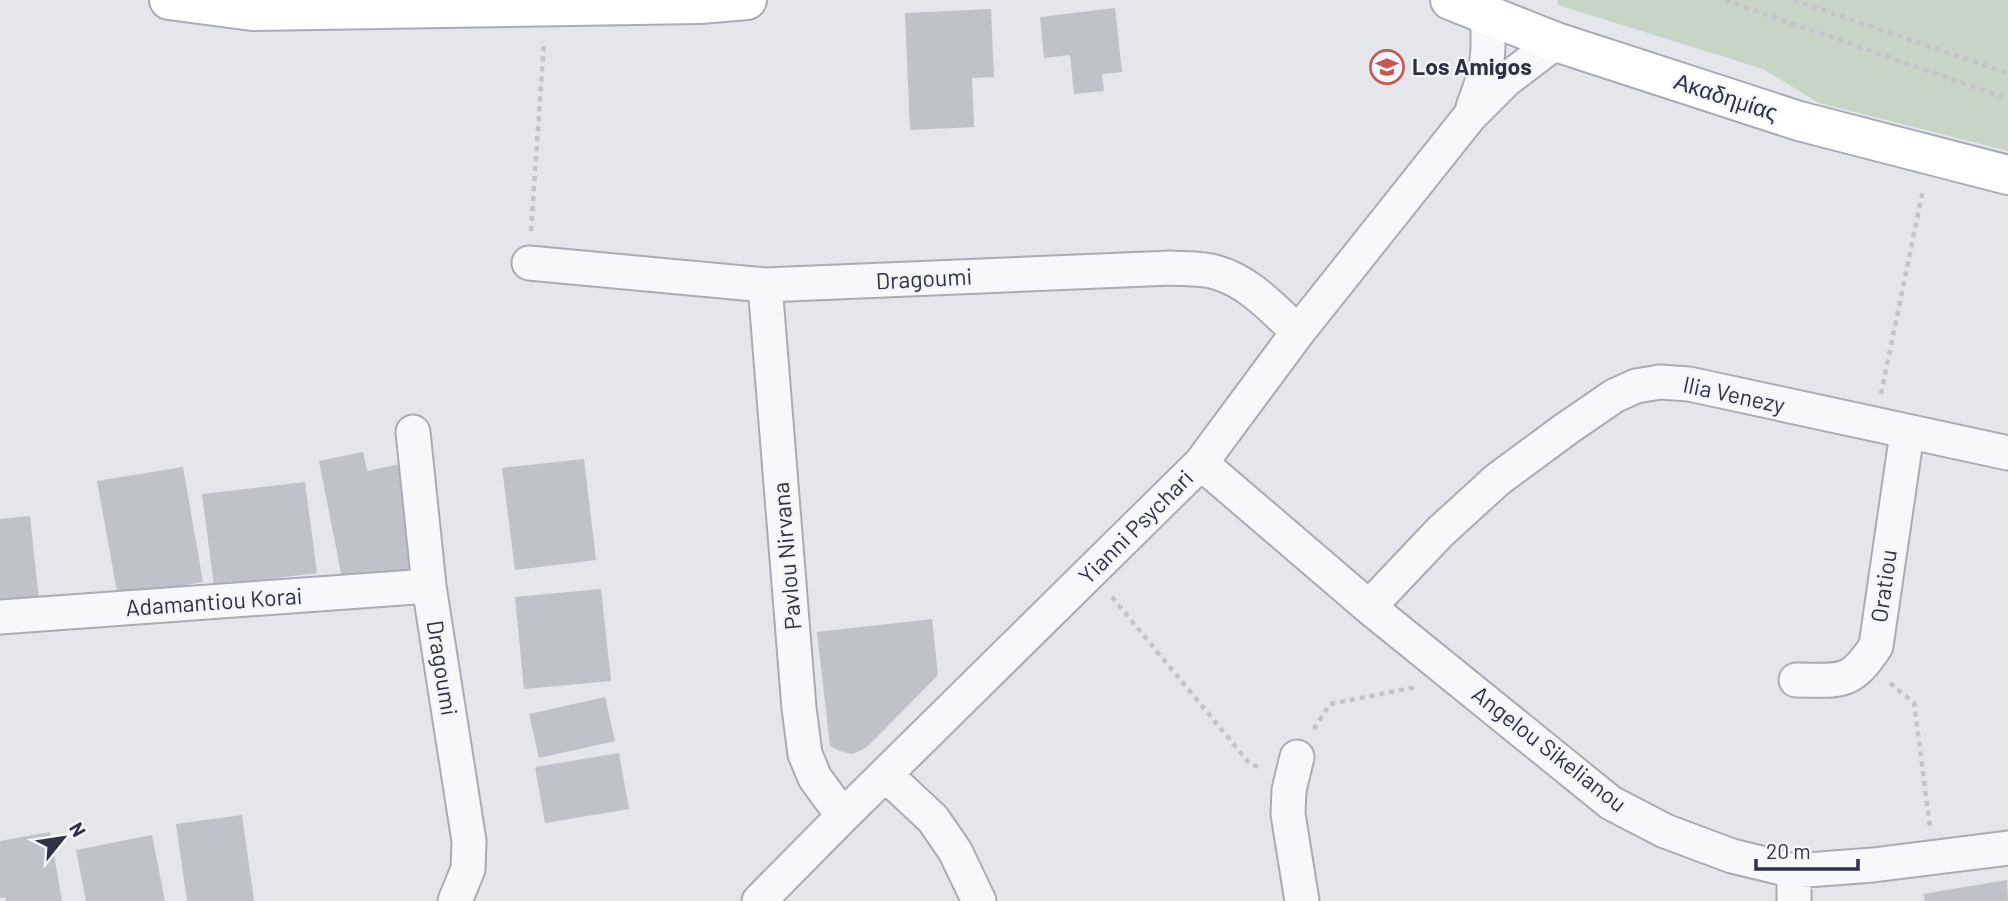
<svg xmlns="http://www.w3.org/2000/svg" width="2008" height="901" font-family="Barlow,sans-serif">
	<rect width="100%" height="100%" fill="#e4e6eb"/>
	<path fill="#c7d5c6" d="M 1557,0 L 2008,0 L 2008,151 L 1819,103 L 1763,69 L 1558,5 Z"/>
	<path fill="#bfc1cb" d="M 1115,8 L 1122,72 L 1102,74 L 1104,91 L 1074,94 L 1070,55 L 1044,58 L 1040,17 Z
		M 991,9 L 994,77 L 972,78 L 974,127 L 910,130 L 905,13 Z
		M 363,452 L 367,471 L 409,462 L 430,566 L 343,583 L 319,461 Z
		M 584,459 L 596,560 L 515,570 L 502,468 Z
		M 183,467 L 203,582 L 118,597 L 97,481 Z
		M 305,482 L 317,573 L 214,586 L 202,494 Z
		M 30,516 L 39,601 L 0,605 L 0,519 Z
		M 601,589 L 611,681 L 524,689 L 515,597 Z
		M 932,619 L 938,675 L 869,745 L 860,751 L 852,754 L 840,751 L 830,746 L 817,632 Z
		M 605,697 L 615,741 L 539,758 L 529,714 Z
		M 619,753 L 629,809 L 545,823 L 535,767 Z
		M 242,815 L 254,901 L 187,901 L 176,824 Z
		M 50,832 L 62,901 L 6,901 L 5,897 L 0,898 L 0,841 Z
		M 152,835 L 165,901 L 86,901 L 76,850 Z
		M 2007,880 L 2008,901 L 1925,901 L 1923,894 Z"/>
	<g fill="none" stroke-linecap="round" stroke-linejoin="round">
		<g stroke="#a9acb5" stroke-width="37">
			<path id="street" d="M 1473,107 C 1488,69 1490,55 1487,14
				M 529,263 L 765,285 L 1171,268 C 1185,269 1201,268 1215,272 C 1249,281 1273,309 1298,332
				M 765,285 L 799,708 L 805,754 L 815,778 L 843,816
				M 413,432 L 429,586 L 469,841 L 468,869 L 455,901
				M 1201,463 L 1369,607 L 1611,803 L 1665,831 L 1732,856 L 1794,871 L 1873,865 L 2008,848
				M 1369,607 L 1440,532 L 1497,480 L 1566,429 L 1614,396 L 1636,386 L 1660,382 L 1689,384 L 2008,453
				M 0,617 L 429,586
				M 1796,680 C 1840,680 1850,686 1876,646 L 1907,433
				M 1297,757 L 1289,790 L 1288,814 L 1302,901
				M 886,775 L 933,819 L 955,851 L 979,901
				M 1794,871 L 1794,901
				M 759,901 L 843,816 L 1201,463 L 1298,332 L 1470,116 L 1506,80 L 1556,42"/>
		</g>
		<g stroke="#a9acb5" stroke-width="42">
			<path id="secondary" d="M 169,0 L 252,11 L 700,4 L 747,0
				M 1450,0 L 1556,42 L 1799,121 L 2008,175"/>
		</g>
		<path stroke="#c2c4ca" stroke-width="4.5" stroke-dasharray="5 5" stroke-linecap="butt" d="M 1725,0 L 2008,99
			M 1793,0 L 2008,73
			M 531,231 L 544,41
			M 1881,394 L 1923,190
			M 1112,597 L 1250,764 L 1262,768
			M 1890,683 L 1914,703 L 1930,827
			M 1314,729 L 1330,704 L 1416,687"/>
		<use href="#street" stroke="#f7f8fa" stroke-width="33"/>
		<use href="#secondary" stroke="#fff" stroke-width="38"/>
	</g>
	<defs>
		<g id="school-ring" transform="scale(1.75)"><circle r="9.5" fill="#f4f5f9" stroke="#c75752" stroke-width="1.5"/><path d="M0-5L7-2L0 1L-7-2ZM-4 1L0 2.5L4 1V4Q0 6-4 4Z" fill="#c75752"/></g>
	</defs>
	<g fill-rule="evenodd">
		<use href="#school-ring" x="1387" y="67"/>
	</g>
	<g text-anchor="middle" stroke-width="5" stroke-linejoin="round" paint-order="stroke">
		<g font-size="23" font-weight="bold" fill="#2d3143" stroke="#f4f5f9" text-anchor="start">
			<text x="1412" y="75">Los Amigos</text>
		</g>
		<g font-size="23" fill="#2d3143" stroke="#f4f5f9">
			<text transform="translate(1726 97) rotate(18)" y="8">Ακαδημίας</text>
			<text transform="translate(924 279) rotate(-3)" y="8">Dragoumi</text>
			<text transform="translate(1734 395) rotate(12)" y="8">Ilia Venezy</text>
			<text transform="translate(1136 527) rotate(-45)" y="8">Yianni Psychari</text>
			<text transform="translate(787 556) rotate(-95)" y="8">Pavlou Nirvana</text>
			<text transform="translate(1884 586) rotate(-82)" y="8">Oratiou</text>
			<text transform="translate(214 602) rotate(-4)" y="8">Adamantiou Korai</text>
			<text transform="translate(442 668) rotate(81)" y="8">Dragoumi</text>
			<text transform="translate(1549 749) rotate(38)" y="8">Angelou Sikelianou</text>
		</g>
	</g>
	<g transform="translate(63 838) rotate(60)" stroke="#f4f5f9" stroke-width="5" paint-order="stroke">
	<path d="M0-5L12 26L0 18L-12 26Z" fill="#2d3143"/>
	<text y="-10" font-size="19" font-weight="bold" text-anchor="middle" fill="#2d3143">N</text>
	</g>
	<path d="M1756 859v10h102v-10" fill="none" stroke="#2d3143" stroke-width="3.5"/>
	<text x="1766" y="859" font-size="21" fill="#2d3143" stroke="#f4f5f9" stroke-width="5" paint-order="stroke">20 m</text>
</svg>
